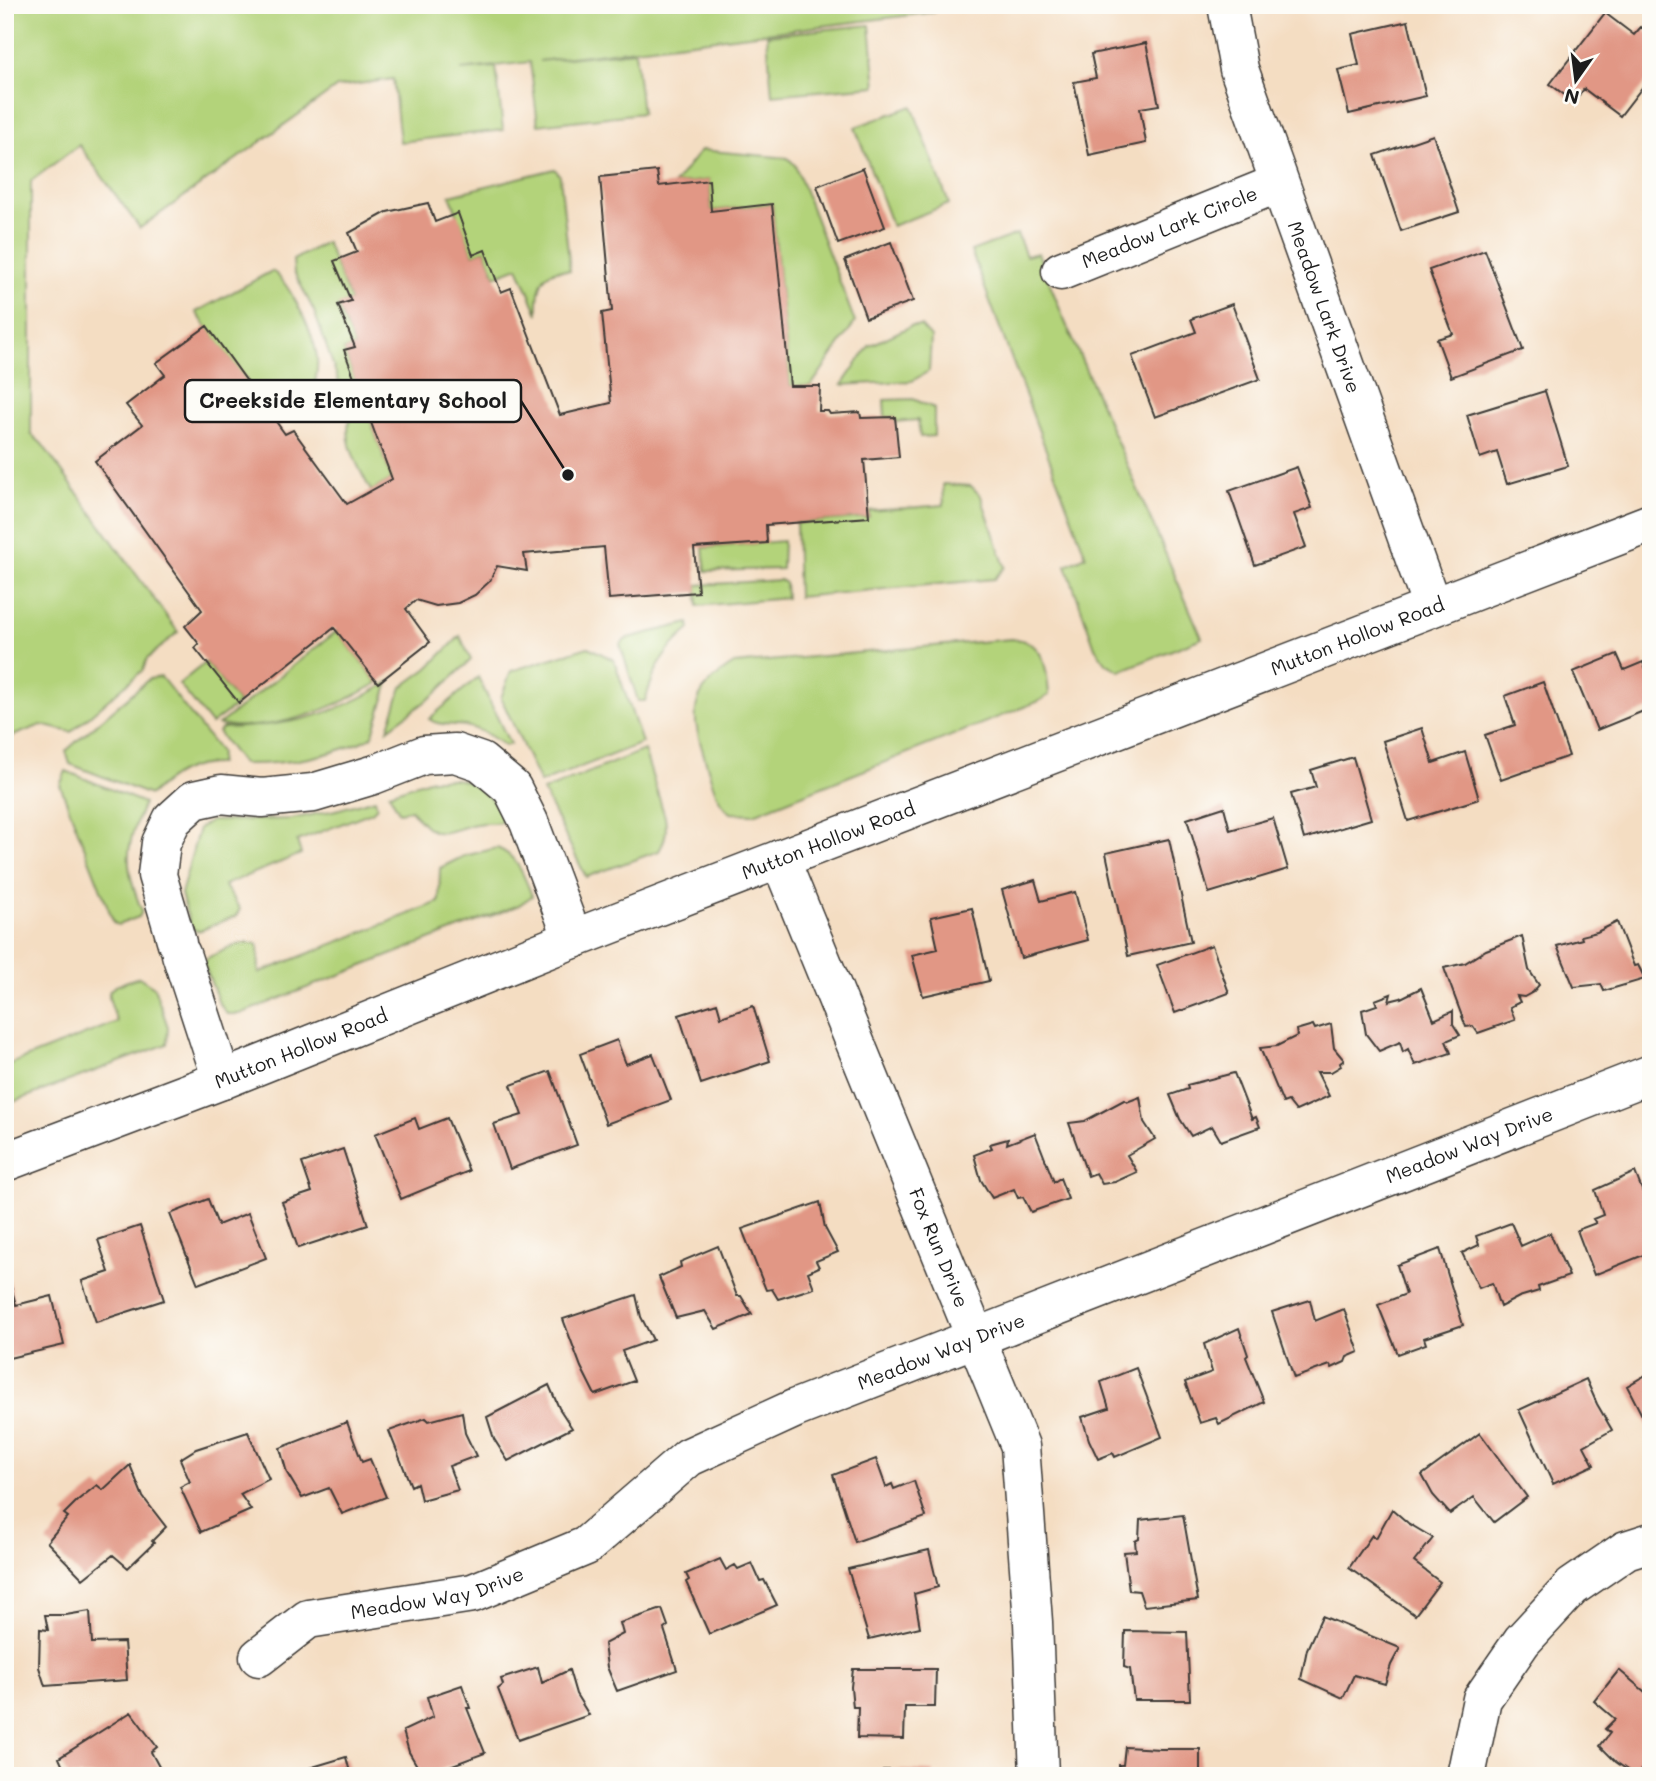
<svg xmlns="http://www.w3.org/2000/svg" width="1656" height="1781" font-family="Mali,sans-serif">
	<rect width="100%" height="100%" fill="#fdfcf7"/>
	<filter id="ink" filterUnits="userSpaceOnUse"><feTurbulence type="fractalNoise" baseFrequency=".0143" numOctaves="2"/><feDisplacementMap in="SourceGraphic" scale="14" xChannelSelector="R" yChannelSelector="G"/><feConvolveMatrix kernelMatrix="1 2 1 2 8 2 1 2 1" color-interpolation-filters="sRGB"/></filter>
	<filter id="wash" filterUnits="userSpaceOnUse"><feTurbulence type="fractalNoise" baseFrequency=".00686" numOctaves="4" result="noise"/><feDisplacementMap in="SourceGraphic" scale="28" xChannelSelector="R" yChannelSelector="G"/><feGaussianBlur stdDeviation="1.57" result="paint"/><feColorMatrix in="noise" values="0 0 0 0 0 0 0 0 0 0 0 0 0 0 0 0 0 1.4 0 .05"/><feComposite in="paint" operator="in"/></filter>
	<g filter="url(#wash)">
		<rect width="100%" height="100%" fill="#f4ddc2"/>
		<path fill="#b3d37a" stroke="#68784b" stroke-width="2" d="M 5,5 L 935,5 L 935,12 L 539,61 L 635,51 L 642,113 L 538,125 L 530,62 L 461,70 L 496,67 L 503,130 L 400,142 L 393,79 L 337,87 L 140,228 L 79,145 L 31,181 L 31,434 L 42,444 L 178,632 L 147,659 L 143,670 L 71,732 L 41,725 L 5,739 Z
			M 870,25 L 876,86 L 772,95 L 767,35 Z
			M 912,106 L 949,204 L 892,226 L 855,127 Z
			M 701,150 L 788,158 L 795,165 L 855,322 L 811,386 L 790,386 L 772,204 L 711,211 L 709,180 L 674,184 Z
			M 555,169 L 560,176 L 570,271 C 540,265 537,291 538,314 L 518,267 L 495,276 L 485,250 L 473,255 L 450,195 Z
			M 1017,234 L 1026,256 L 1038,253 L 1063,317 L 1202,638 L 1120,671 L 1107,664 L 1095,648 L 1066,565 L 1086,556 L 971,251 Z
			M 326,242 L 351,301 L 338,306 L 355,347 L 344,350 L 360,393 L 352,397 L 341,388 L 314,311 L 294,272 L 293,260 Z
			M 272,271 C 290,282 315,337 317,358 C 318,370 315,385 311,396 C 306,407 287,417 278,425 L 196,312 Z
			M 911,326 L 921,326 L 931,337 L 929,371 L 912,381 L 842,385 L 869,346 Z
			M 913,399 L 934,408 L 934,436 L 920,437 L 918,420 L 895,422 L 894,417 L 885,417 L 884,400 Z
			M 365,406 L 392,479 L 371,491 C 358,466 339,437 353,410 Z
			M 943,484 L 971,486 L 981,496 L 1005,567 L 994,579 L 798,597 L 796,523 L 869,517 L 869,511 L 944,505 Z
			M 783,541 L 782,569 L 706,571 L 703,548 Z
			M 780,580 L 785,583 L 786,598 L 698,606 L 697,585 Z
			M 689,623 L 690,629 C 663,651 655,668 645,701 L 638,701 L 620,644 L 628,638 Z
			M 337,631 L 378,683 C 330,711 275,732 218,725 Z
			M 460,636 L 471,660 L 433,696 L 388,729 L 402,687 L 428,668 Z
			M 1011,639 C 1044,639 1047,667 1049,695 L 1039,701 L 754,814 L 730,813 C 716,800 712,783 707,765 C 692,717 684,695 734,664 Z
			M 588,647 L 614,660 L 642,743 L 540,783 L 501,698 L 511,671 Z
			M 206,662 L 239,703 L 211,724 L 179,684 Z
			M 161,677 L 220,752 L 219,764 C 190,763 171,775 150,795 L 70,764 L 66,751 L 77,741 L 149,679 Z
			M 478,677 L 510,744 L 505,746 C 493,738 483,730 469,727 C 456,723 439,727 429,719 Z
			M 389,682 L 372,737 C 333,756 286,765 242,764 L 218,732 L 223,728 C 289,726 332,717 389,682 Z
			M 644,750 L 665,817 C 667,830 666,839 659,851 L 586,877 L 543,791 Z
			M 66,771 L 144,803 C 125,849 123,864 142,911 L 139,917 L 118,925 L 114,923 L 60,785 Z
			M 432,779 C 441,779 452,778 461,780 C 476,783 504,805 501,822 C 490,824 479,822 468,826 C 436,836 434,837 411,810 L 399,812 L 389,793 Z
			M 375,799 L 377,807 L 372,812 L 297,841 L 301,854 L 224,885 L 240,909 L 236,916 L 201,930 L 197,931 L 191,928 L 181,894 L 199,828 L 211,821 L 291,819 L 336,810 Z
			M 497,848 C 518,856 524,876 532,896 L 519,905 L 240,1014 L 227,1014 L 219,1003 L 204,964 L 206,959 L 211,956 C 224,951 244,938 258,945 L 259,973 L 439,902 L 440,868 L 464,856 Z
			M 139,977 L 154,987 L 168,1027 L 167,1044 L 5,1105 L 5,1066 L 117,1022 C 105,986 102,991 139,977 Z"/>
		<g id="blocks">
			<path fill="#e19785" d="M 1605,13 L 1634,35 L 1641,27 L 1651,35 L 1651,76 L 1620,116 L 1584,89 L 1574,102 L 1550,84 Z
				M 1408,21 L 1426,96 L 1349,114 L 1338,70 L 1359,65 L 1352,34 Z
				M 1146,43 L 1159,105 L 1140,108 L 1146,143 L 1089,155 L 1074,82 L 1096,78 L 1091,54 Z
				M 1433,135 L 1459,212 L 1401,231 L 1375,155 Z
				M 863,168 L 885,227 L 838,244 L 817,186 Z
				M 657,171 L 659,186 L 709,180 L 711,211 L 772,204 L 790,386 L 820,386 L 819,411 L 828,411 L 830,414 L 860,412 L 861,418 L 895,417 L 899,457 L 864,460 L 869,517 L 766,525 L 767,543 L 694,548 L 698,592 L 609,599 L 604,547 L 524,554 L 527,571 L 497,566 L 490,581 L 475,595 L 458,603 L 436,606 L 416,600 L 406,609 L 430,642 L 378,683 L 334,628 L 239,703 L 195,648 L 199,644 L 185,626 L 202,610 L 95,461 L 142,425 L 126,405 L 165,375 L 156,363 L 207,326 L 285,434 L 293,430 L 347,504 L 392,479 L 344,350 L 355,347 L 338,305 L 351,301 L 334,261 L 357,252 L 349,233 L 387,212 L 428,203 L 435,222 L 458,213 L 473,255 L 485,250 L 501,292 L 511,288 L 560,415 L 611,403 L 602,313 L 612,311 L 600,177 Z
				M 891,242 L 913,301 L 866,318 L 845,260 Z
				M 1485,250 L 1523,350 L 1451,377 L 1437,339 L 1453,334 L 1429,270 Z
				M 1232,304 L 1260,379 L 1155,417 L 1132,356 L 1196,332 L 1191,319 Z
				M 1545,391 L 1568,466 L 1507,484 L 1497,452 L 1480,458 L 1467,415 Z
				M 1297,467 L 1312,508 L 1294,514 L 1306,547 L 1255,565 L 1229,491 Z
				M 1617,654 L 1624,670 L 1643,662 L 1651,681 L 1651,708 L 1597,730 L 1573,672 Z
				M 1543,682 L 1569,756 L 1501,780 L 1485,735 L 1515,725 L 1505,696 Z
				M 1422,728 L 1433,763 L 1465,752 L 1479,799 L 1408,821 L 1383,741 Z
				M 1353,757 L 1371,819 L 1304,839 L 1291,794 L 1316,787 L 1311,770 Z
				M 1224,807 L 1230,830 L 1273,818 L 1288,869 L 1209,893 L 1187,819 Z
				M 1169,839 L 1191,942 L 1128,956 L 1106,853 Z
				M 1035,880 L 1041,901 L 1075,892 L 1088,940 L 1021,958 L 1002,890 Z
				M 972,908 L 989,981 L 923,996 L 912,955 L 938,949 L 931,917 Z
				M 1617,922 L 1634,966 L 1638,965 L 1645,979 L 1604,991 L 1601,984 L 1574,987 L 1557,946 L 1582,939 L 1581,936 L 1597,932 Z
				M 1522,936 L 1529,970 L 1539,985 L 1533,992 L 1524,997 L 1517,996 L 1520,1002 L 1510,1007 L 1515,1020 L 1478,1033 L 1473,1026 L 1466,1027 L 1444,968 L 1465,963 L 1486,950 Z
				M 1212,945 L 1229,993 L 1175,1013 L 1157,965 Z
				M 1421,988 L 1434,1020 L 1453,1011 L 1453,1024 L 1460,1035 L 1446,1041 L 1451,1053 L 1415,1065 L 1408,1049 L 1403,1052 L 1400,1042 L 1379,1051 L 1366,1034 L 1362,1010 L 1377,1005 L 1375,1000 L 1391,994 L 1389,1001 L 1401,998 Z
				M 717,1003 L 721,1017 L 753,1006 L 770,1061 L 701,1084 L 679,1015 Z
				M 1331,1024 L 1334,1048 L 1344,1060 L 1340,1063 L 1341,1066 L 1331,1072 L 1317,1072 L 1329,1096 L 1296,1111 L 1288,1101 L 1283,1103 L 1260,1048 L 1277,1046 L 1297,1036 L 1296,1030 L 1313,1025 L 1315,1029 Z
				M 617,1040 L 626,1064 L 653,1054 L 671,1100 L 606,1124 L 580,1054 Z
				M 550,1071 L 577,1145 L 510,1169 L 494,1124 L 522,1115 L 511,1085 Z
				M 1234,1073 L 1252,1119 L 1256,1117 L 1260,1127 L 1221,1141 L 1212,1126 L 1191,1136 L 1180,1119 L 1170,1095 L 1188,1089 L 1187,1085 Z
				M 1140,1097 L 1144,1122 L 1155,1139 L 1127,1155 L 1137,1172 L 1115,1182 L 1102,1184 L 1096,1173 L 1088,1176 L 1069,1123 L 1085,1121 L 1124,1100 L 1127,1102 Z
				M 415,1118 L 419,1129 L 447,1118 L 469,1171 L 401,1199 L 375,1134 Z
				M 1035,1133 L 1054,1182 L 1060,1178 L 1068,1199 L 1031,1212 L 1023,1197 L 1018,1198 L 1014,1189 L 992,1198 L 981,1180 L 974,1155 L 992,1148 L 990,1144 L 1008,1139 L 1007,1144 Z
				M 343,1149 L 368,1225 L 298,1248 L 282,1202 L 312,1192 L 302,1163 Z
				M 1635,1172 L 1649,1208 L 1646,1210 L 1651,1227 L 1651,1252 L 1594,1275 L 1577,1230 L 1596,1223 L 1593,1219 L 1603,1215 L 1595,1190 Z
				M 208,1199 L 218,1225 L 248,1213 L 266,1258 L 198,1284 L 170,1214 Z
				M 820,1202 L 825,1228 L 838,1252 L 816,1261 L 819,1267 L 808,1272 L 814,1288 L 778,1299 L 772,1289 L 766,1290 L 742,1229 Z
				M 1511,1223 L 1521,1246 L 1550,1233 L 1569,1276 L 1538,1287 L 1539,1291 L 1519,1297 L 1500,1307 L 1492,1283 L 1479,1288 L 1462,1253 L 1479,1245 L 1476,1236 Z
				M 140,1226 L 164,1300 L 96,1322 L 82,1281 L 109,1272 L 98,1240 Z
				M 718,1246 L 737,1296 L 741,1296 L 752,1314 L 716,1329 L 705,1311 L 676,1318 L 659,1277 L 681,1267 L 680,1262 Z
				M 1440,1249 L 1463,1325 L 1424,1338 L 1426,1344 L 1398,1354 L 1378,1305 L 1406,1294 L 1397,1265 Z
				M 9,1279 L 16,1305 L 52,1296 L 64,1345 L 5,1359 L 5,1280 Z
				M 636,1295 L 641,1317 L 653,1340 L 622,1351 L 634,1381 L 595,1395 L 581,1367 L 563,1319 Z
				M 1310,1300 L 1315,1321 L 1344,1309 L 1359,1352 L 1347,1357 L 1345,1362 L 1332,1368 L 1330,1365 L 1294,1378 L 1272,1312 Z
				M 1239,1328 L 1248,1355 L 1246,1357 L 1264,1402 L 1219,1424 L 1216,1418 L 1200,1423 L 1185,1382 L 1212,1372 L 1204,1344 Z
				M 1136,1368 L 1162,1437 L 1115,1457 L 1113,1453 L 1098,1459 L 1089,1440 L 1082,1417 L 1109,1408 L 1101,1382 Z
				M 1651,1372 L 1651,1426 L 1648,1427 L 1627,1386 Z
				M 1586,1379 L 1597,1404 L 1612,1430 L 1584,1446 L 1594,1465 L 1553,1484 L 1519,1410 Z
				M 549,1385 L 559,1408 L 572,1428 L 508,1461 L 494,1439 L 487,1417 Z
				M 462,1412 L 465,1433 L 476,1456 L 449,1466 L 458,1490 L 421,1500 L 417,1483 L 411,1486 L 389,1431 L 426,1418 L 429,1421 Z
				M 347,1422 L 362,1462 L 370,1459 L 386,1497 L 342,1514 L 329,1488 L 302,1498 L 287,1473 L 280,1448 Z
				M 248,1432 L 269,1479 L 240,1494 L 251,1510 L 201,1532 L 180,1487 L 190,1482 L 180,1459 L 196,1449 Z
				M 1480,1433 L 1527,1497 L 1494,1522 L 1474,1497 L 1450,1514 L 1433,1495 L 1422,1475 Z
				M 876,1459 L 886,1487 L 892,1484 L 894,1489 L 914,1481 L 926,1517 L 855,1542 L 833,1475 Z
				M 130,1465 L 143,1497 L 166,1527 L 152,1541 L 154,1543 L 128,1568 L 113,1555 L 83,1579 L 47,1542 L 68,1517 L 64,1514 L 78,1500 L 97,1485 L 103,1490 Z
				M 1392,1509 L 1408,1523 L 1433,1538 L 1414,1562 L 1440,1582 L 1415,1615 L 1349,1568 L 1372,1535 L 1376,1538 Z
				M 1183,1515 L 1198,1600 L 1144,1606 L 1139,1591 L 1129,1590 L 1124,1552 L 1136,1551 L 1135,1541 L 1139,1539 L 1140,1520 Z
				M 929,1550 L 938,1587 L 914,1594 L 920,1627 L 869,1639 L 848,1569 Z
				M 720,1559 L 726,1570 L 735,1565 L 738,1569 L 752,1563 L 760,1581 L 764,1580 L 777,1605 L 709,1634 L 686,1582 L 689,1580 L 686,1574 Z
				M 662,1609 L 668,1626 L 664,1629 L 677,1670 L 617,1691 L 607,1667 L 604,1644 L 623,1634 L 620,1623 Z
				M 90,1611 L 92,1643 L 124,1642 L 127,1680 L 45,1686 L 39,1667 L 40,1629 L 48,1630 L 45,1615 L 66,1615 Z
				M 1322,1616 L 1400,1648 L 1391,1665 L 1385,1684 L 1354,1675 L 1343,1698 L 1301,1679 L 1307,1649 Z
				M 1125,1631 L 1187,1632 L 1190,1700 L 1134,1700 L 1130,1669 L 1124,1667 Z
				M 538,1667 L 542,1683 L 569,1670 L 576,1694 L 589,1715 L 518,1740 L 498,1689 L 503,1685 L 501,1679 Z
				M 853,1669 L 936,1669 L 935,1707 L 905,1707 L 904,1739 L 857,1738 L 858,1707 L 853,1707 L 851,1687 Z
				M 1619,1670 L 1651,1697 L 1651,1757 L 1636,1776 L 1616,1762 L 1600,1746 L 1610,1733 L 1605,1729 L 1615,1719 L 1594,1701 Z
				M 462,1685 L 470,1708 L 467,1708 L 485,1753 L 423,1776 L 409,1752 L 403,1731 L 433,1717 L 427,1697 Z
				M 131,1712 L 157,1747 L 151,1752 L 164,1776 L 67,1776 L 59,1758 Z
				M 1125,1747 L 1160,1749 L 1200,1749 L 1200,1776 L 1119,1776 L 1119,1765 L 1123,1765 Z
				M 346,1757 L 351,1776 L 308,1776 L 306,1769 Z
				M 883,1770 L 933,1771 L 932,1776 L 883,1776 Z"/>
		</g>
	</g>
	<g filter="url(#ink)">
		<use href="#blocks" fill-opacity="0" stroke="#3c3935" stroke-width="2"/>
		<g fill="none" stroke-linecap="round" stroke-linejoin="round">
			<g stroke="#3c3935" stroke-width="41">
				<g id="minor">
					<path id="s1" d="M 1227,5 L 1239,69 L 1432,607"/>
					<path id="s2" d="M 1061,271 L 1279,183"/>
					<path id="s3" d="M 780,859 L 1020,1446 L 1033,1622 L 1039,1776"/>
					<path d="M 177,943 L 157,875 L 161,843 L 172,820 L 194,800 L 221,794 L 262,798 L 313,793 L 373,775 L 424,755 L 455,753 L 481,762 L 512,788 L 529,822 L 573,939"/>
					<path d="M 181,954 L 222,1080"/>
					<path id="s4" d="M 5,1162 L 222,1080 L 573,939 L 1651,523"/>
					<path id="s5" d="M 259,1657 L 308,1619 L 473,1593 L 586,1546 L 689,1457 L 796,1408 L 1651,1074"/>
					<path d="M 1466,1776 L 1482,1699 L 1522,1641 L 1572,1587 L 1626,1550 L 1651,1542"/>
				</g>
			</g>
			<use href="#minor" stroke="#fff" stroke-width="38"/>
		</g>
	</g>
	<g text-anchor="middle" stroke-width="7" stroke-linejoin="round" paint-order="stroke">
		<g font-size="19" fill="#1c1c1c" stroke="#fdfcf7">
			<text dy="7" stroke="none"><textPath href="#s2" startOffset="117">Meadow Lark Circle</textPath></text>
			<text dy="7" stroke="none"><textPath href="#s1" startOffset="318">Meadow Lark Drive</textPath></text>
			<text dy="7" stroke="none"><textPath href="#s4" startOffset="1451">Mutton Hollow Road</textPath></text>
			<text dy="7" stroke="none"><textPath href="#s4" startOffset="884">Mutton Hollow Road</textPath></text>
			<text dy="7" stroke="none"><textPath href="#s4" startOffset="317">Mutton Hollow Road</textPath></text>
			<text dy="7" stroke="none"><textPath href="#s5" startOffset="1328">Meadow Way Drive</textPath></text>
			<text dy="7" stroke="none"><textPath href="#s3" startOffset="420">Fox Run Drive</textPath></text>
			<text dy="7" stroke="none"><textPath href="#s5" startOffset="761">Meadow Way Drive</textPath></text>
			<text dy="7" stroke="none"><textPath href="#s5" startOffset="194">Meadow Way Drive</textPath></text>
		</g>
	</g>
	<path fill="none" stroke="#1c1c1c" stroke-width="2.5" d="M568 475L521 401"/>
	<circle fill="#1c1c1c" stroke="#fdfcf7" stroke-width="2.5" cx="568" cy="475" r="7"/>
	<rect fill="#fdfcf7" stroke="#1c1c1c" stroke-width="2.5" x="185" y="380" width="336" height="42" rx="7"/>
	<g font-size="21" text-anchor="middle" font-weight="bold" fill="#1c1c1c">
		<text x="353" y="408">Creekside Elementary School</text>
	</g>
	<rect width="1656" height="1781" fill="none" stroke="#fdfcf7" stroke-width="28"/>
	<g transform="translate(1576 80) rotate(194)" stroke="#fdfcf7" stroke-width="5" paint-order="stroke">
	<path d="M0-5L12 26L0 18L-12 26Z" fill="#1c1c1c"/>
	<text y="-10" font-size="19" font-weight="bold" text-anchor="middle" fill="#1c1c1c">N</text>
	</g>
</svg>
